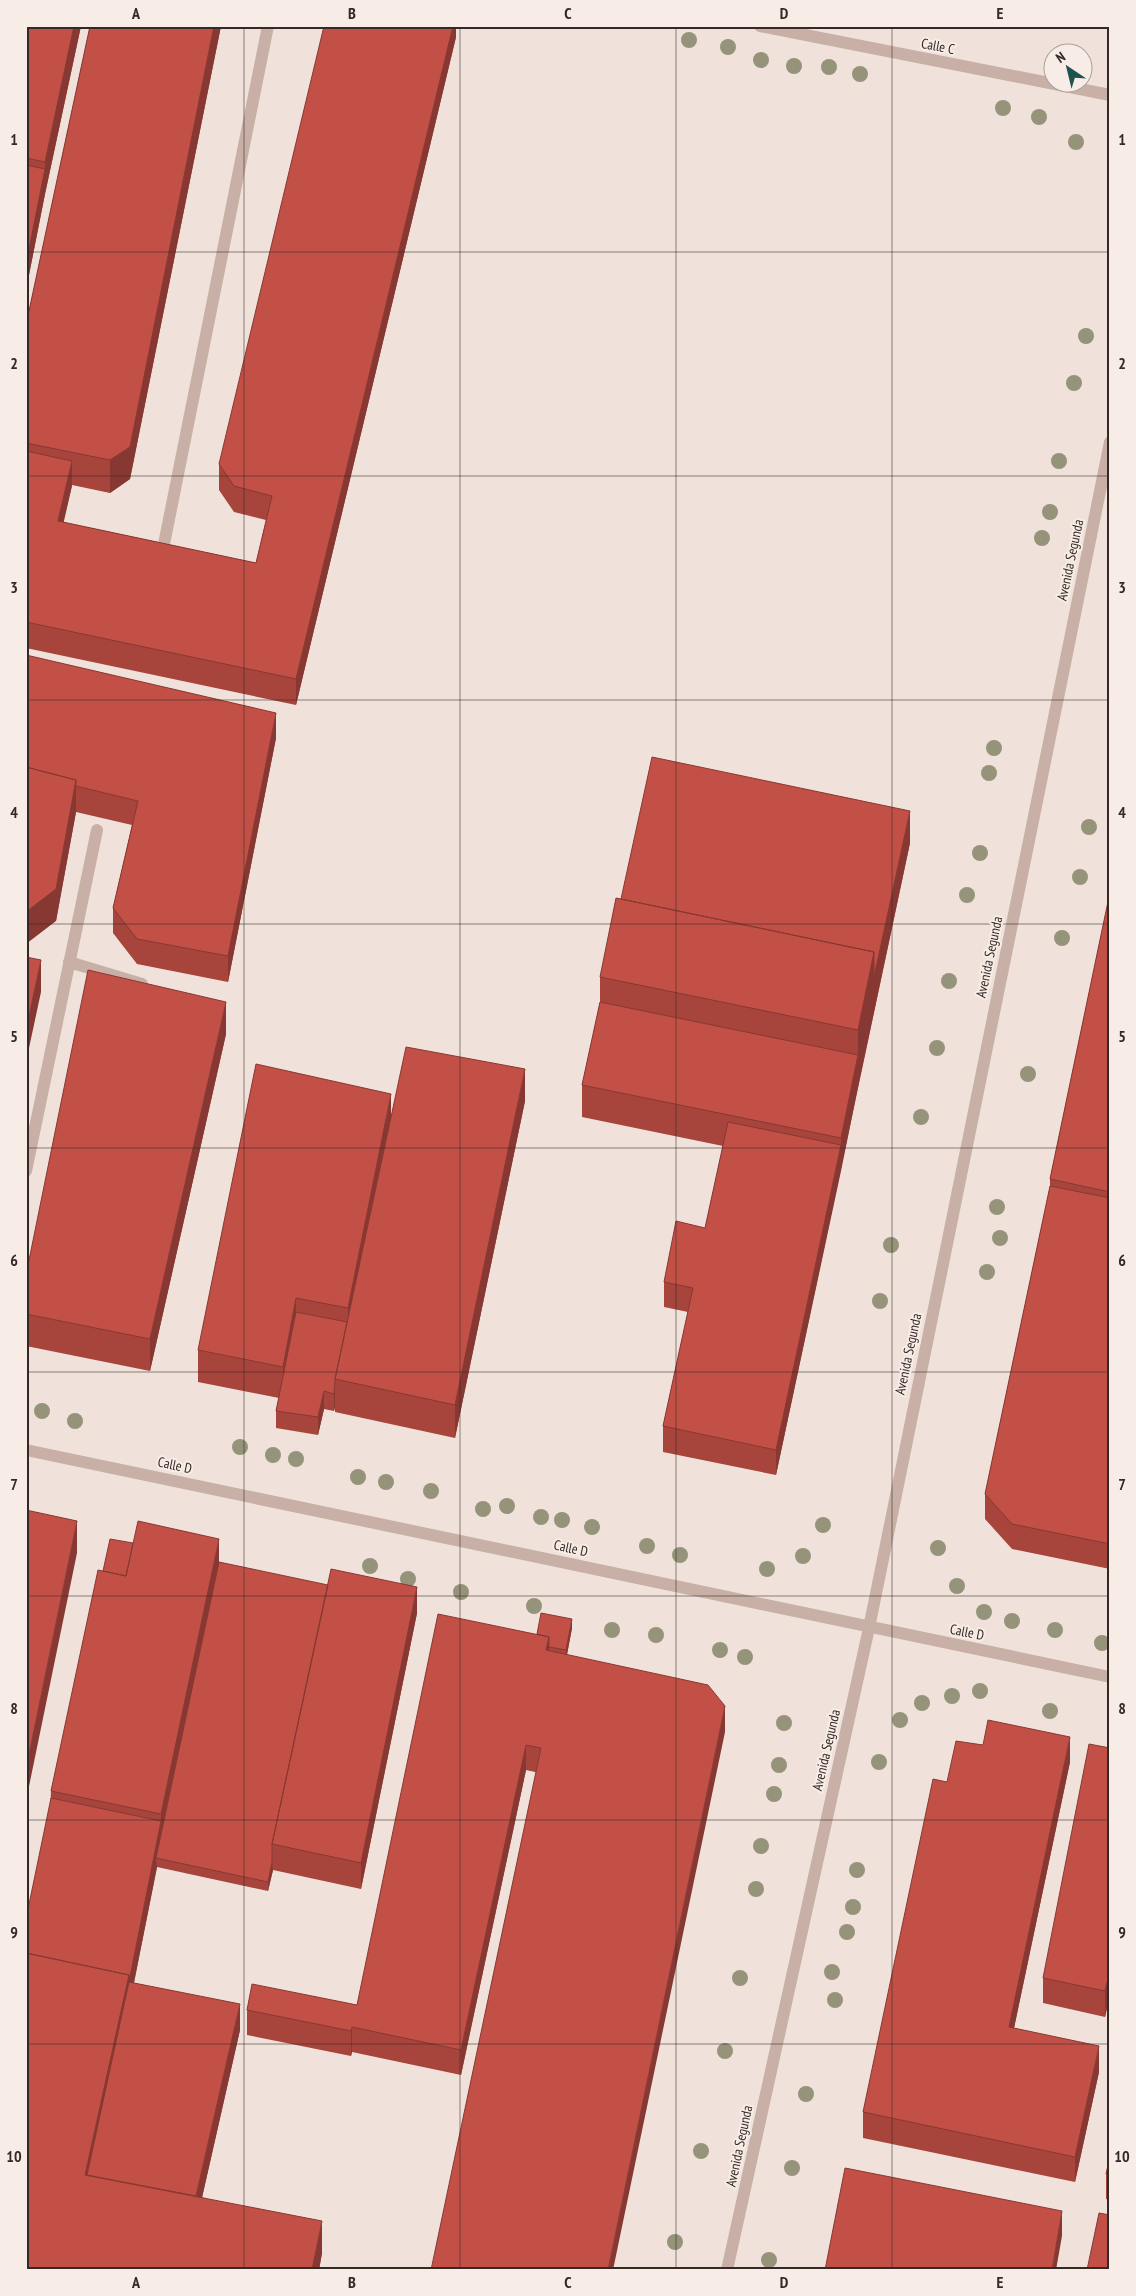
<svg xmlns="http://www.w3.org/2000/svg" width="1136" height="2296" font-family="'PT Sans Narrow',sans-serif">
	<rect width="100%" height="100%" fill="#f0e2da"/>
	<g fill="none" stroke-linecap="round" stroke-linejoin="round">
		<path stroke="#c8b0a6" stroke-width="12" d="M 161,559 L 268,26
			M 69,962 L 142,984
			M 26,1171 L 97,830"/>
		<path stroke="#c8b0a6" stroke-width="12" d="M 760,26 L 1110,95
			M 26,1450 L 1110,1677
			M 727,2270 L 869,1628 L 1110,442"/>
	</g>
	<g fill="#95937a">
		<circle cx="689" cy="40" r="8"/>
		<circle cx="728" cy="47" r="8"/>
		<circle cx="761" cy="60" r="8"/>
		<circle cx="794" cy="66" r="8"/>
		<circle cx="829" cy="67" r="8"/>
		<circle cx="860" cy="74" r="8"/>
		<circle cx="1003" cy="108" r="8"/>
		<circle cx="1039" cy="117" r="8"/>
		<circle cx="1076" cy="142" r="8"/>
		<circle cx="1086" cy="336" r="8"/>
		<circle cx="1074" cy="383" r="8"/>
		<circle cx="1059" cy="461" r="8"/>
		<circle cx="1050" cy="512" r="8"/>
		<circle cx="1042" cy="538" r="8"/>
		<circle cx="994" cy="748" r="8"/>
		<circle cx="989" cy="773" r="8"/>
		<circle cx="1089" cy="827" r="8"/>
		<circle cx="980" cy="853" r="8"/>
		<circle cx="1080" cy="877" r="8"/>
		<circle cx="967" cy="895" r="8"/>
		<circle cx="1062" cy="938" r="8"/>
		<circle cx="949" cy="981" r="8"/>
		<circle cx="937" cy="1048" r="8"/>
		<circle cx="1028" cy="1074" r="8"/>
		<circle cx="921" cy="1117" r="8"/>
		<circle cx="997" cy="1207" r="8"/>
		<circle cx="1000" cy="1238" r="8"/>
		<circle cx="891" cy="1245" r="8"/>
		<circle cx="987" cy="1272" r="8"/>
		<circle cx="880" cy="1301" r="8"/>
		<circle cx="42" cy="1411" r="8"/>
		<circle cx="75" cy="1421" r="8"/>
		<circle cx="240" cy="1447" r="8"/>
		<circle cx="273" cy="1455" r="8"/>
		<circle cx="296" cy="1459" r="8"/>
		<circle cx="358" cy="1477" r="8"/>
		<circle cx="386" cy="1482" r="8"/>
		<circle cx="431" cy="1491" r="8"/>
		<circle cx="507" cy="1506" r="8"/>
		<circle cx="483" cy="1509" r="8"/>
		<circle cx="541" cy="1517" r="8"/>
		<circle cx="562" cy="1520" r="8"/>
		<circle cx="823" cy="1525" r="8"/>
		<circle cx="592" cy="1527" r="8"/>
		<circle cx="647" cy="1546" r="8"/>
		<circle cx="938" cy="1548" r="8"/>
		<circle cx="680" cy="1555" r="8"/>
		<circle cx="803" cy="1556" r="8"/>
		<circle cx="370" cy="1566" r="8"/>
		<circle cx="767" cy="1569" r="8"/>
		<circle cx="408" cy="1579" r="8"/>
		<circle cx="957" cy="1586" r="8"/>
		<circle cx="461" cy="1592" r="8"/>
		<circle cx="534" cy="1606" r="8"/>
		<circle cx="984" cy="1612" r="8"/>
		<circle cx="1012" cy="1621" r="8"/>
		<circle cx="612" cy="1630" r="8"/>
		<circle cx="1055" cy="1630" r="8"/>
		<circle cx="656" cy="1635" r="8"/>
		<circle cx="1102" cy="1643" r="8"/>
		<circle cx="720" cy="1650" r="8"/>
		<circle cx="745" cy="1657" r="8"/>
		<circle cx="980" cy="1691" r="8"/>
		<circle cx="952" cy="1696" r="8"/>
		<circle cx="922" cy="1703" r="8"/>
		<circle cx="1050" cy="1711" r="8"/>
		<circle cx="900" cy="1720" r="8"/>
		<circle cx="784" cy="1723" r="8"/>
		<circle cx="879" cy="1762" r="8"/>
		<circle cx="779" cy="1765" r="8"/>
		<circle cx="774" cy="1794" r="8"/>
		<circle cx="761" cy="1846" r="8"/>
		<circle cx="857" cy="1870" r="8"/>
		<circle cx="756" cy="1889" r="8"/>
		<circle cx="853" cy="1907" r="8"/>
		<circle cx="847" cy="1932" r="8"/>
		<circle cx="832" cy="1972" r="8"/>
		<circle cx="740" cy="1978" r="8"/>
		<circle cx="835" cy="2000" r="8"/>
		<circle cx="725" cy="2051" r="8"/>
		<circle cx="806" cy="2094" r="8"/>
		<circle cx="701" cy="2151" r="8"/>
		<circle cx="792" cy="2168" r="8"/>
		<circle cx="675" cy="2242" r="8"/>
		<circle cx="769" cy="2260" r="8"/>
	</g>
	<path fill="#a7453d" d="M 26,26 L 81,26 L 45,194 L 26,290 Z
		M 90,26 L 221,26 L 130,479 L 110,493 L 72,485 L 63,522 L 256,563 L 266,520 L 234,512 L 219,490 L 219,464 L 456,26 L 456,37 L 296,705 L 26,648 L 26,325 Z
		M 26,655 L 276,738 L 228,982 L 137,964 L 113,933 L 113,908 L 132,825 L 76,812 L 56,921 Z
		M 910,843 L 776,1475 L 663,1452 L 663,1426 L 688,1312 L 664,1307 L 664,1282 L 705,1228 L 723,1146 L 582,1117 L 582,1085 L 600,1002 L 600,977 L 621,899 Z
		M 1110,892 L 1110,1569 L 1012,1549 L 985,1519 L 985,1494 L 1050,1186 L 1050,1179 Z
		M 226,1034 L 150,1371 L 26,1346 L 26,1275 Z
		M 525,1101 L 455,1438 L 335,1412 L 335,1407 L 334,1411 L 324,1409 L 318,1435 L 276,1428 L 276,1411 L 279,1398 L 198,1382 L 198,1350 L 391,1115 Z
		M 219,1562 L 417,1613 L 361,1889 L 273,1870 L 268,1891 L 157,1867 L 134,1983 L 240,2030 L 202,2197 L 322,2253 L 319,2270 L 26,2270 L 51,1791 L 103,1571 Z
		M 572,1628 L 567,1655 L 725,1732 L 535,1772 L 526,1770 L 461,2075 L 352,2052 L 351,2056 L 247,2035 L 247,2010 L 357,2005 L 537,1634 Z
		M 1110,1748 L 1110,1995 L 1105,2017 L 1043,2003 L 1043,1978 Z
		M 1070,1762 L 1014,2028 L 1099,2072 L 1075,2182 L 863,2138 L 863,2112 L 947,1782 Z
		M 1110,2156 L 1110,2200 L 1106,2199 L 1106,2174 Z"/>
	<path fill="#883832" d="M 74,26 L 81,26 L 45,194 L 26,290 L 26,264 L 45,169 L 45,162 Z
		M 214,26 L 221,26 L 130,479 L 110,493 L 110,460 Z
		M 453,26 L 456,26 L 456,37 L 296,705 L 296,679 Z
		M 72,461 L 72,486 L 58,547 L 58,521 Z
		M 276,713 L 276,738 L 228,982 L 228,956 Z
		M 76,780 L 76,812 L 56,921 L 26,944 L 26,912 Z
		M 910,811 L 910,843 L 858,1087 L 858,1030 L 874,952 Z
		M 41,960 L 41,992 L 26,1062 L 26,1030 Z
		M 226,1002 L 226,1034 L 150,1371 L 150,1339 Z
		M 858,1055 L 858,1087 L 841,1171 L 841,1138 Z
		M 525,1069 L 525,1101 L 455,1438 L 455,1405 Z
		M 391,1094 L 391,1126 L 348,1322 L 348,1308 Z
		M 841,1145 L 841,1171 L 776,1475 L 776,1450 Z
		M 296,1298 L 296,1330 L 283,1399 L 283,1367 Z
		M 335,1390 L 335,1407 L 334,1411 L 334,1394 Z
		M 324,1391 L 324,1409 L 318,1435 L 318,1417 Z
		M 77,1521 L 77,1553 L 26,1801 L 26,1769 Z
		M 219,1539 L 219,1571 L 156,1858 L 157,1867 L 129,2007 L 90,2183 L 85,2175 L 161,1821 L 161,1814 Z
		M 417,1587 L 417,1613 L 361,1889 L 361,1863 Z
		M 572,1619 L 572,1628 L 566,1659 L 566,1650 Z
		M 549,1637 L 549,1662 L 546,1650 Z
		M 725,1706 L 725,1732 L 613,2270 L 608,2270 Z
		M 1070,1737 L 1070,1762 L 1009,2052 L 1009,2027 Z
		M 526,1745 L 526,1770 L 461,2075 L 461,2050 Z
		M 272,1862 L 273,1870 L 268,1891 L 268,1882 Z
		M 1110,1970 L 1110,1995 L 1105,2017 L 1105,1991 Z
		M 240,2004 L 240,2030 L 195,2229 L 195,2203 Z
		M 352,2027 L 352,2052 L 351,2056 L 351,2031 Z
		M 1099,2046 L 1099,2072 L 1075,2182 L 1075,2157 Z
		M 1062,2211 L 1062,2236 L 1056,2270 L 1052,2270 Z
		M 322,2221 L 322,2253 L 319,2270 L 312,2270 Z"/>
	<path fill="#c25047" stroke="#883832" d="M 26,26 L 74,26 L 45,162 L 26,158 Z
		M 90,26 L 214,26 L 130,447 L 110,460 L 26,443 L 26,325 Z
		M 324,26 L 453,26 L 296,679 L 26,622 L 26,451 L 72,461 L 58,521 L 256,563 L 272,496 L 234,486 L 219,464 Z
		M 26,165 L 45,169 L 26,264 Z
		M 26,655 L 276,713 L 228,956 L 137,939 L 113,908 L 138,801 L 76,786 L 76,780 L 26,767 Z
		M 652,757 L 910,811 L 874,977 L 874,952 L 621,899 Z
		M 26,767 L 76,780 L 56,889 L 26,912 Z
		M 1110,892 L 1110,1192 L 1050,1179 Z
		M 616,898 L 874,952 L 858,1030 L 600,977 Z
		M 26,957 L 41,960 L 26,1030 Z
		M 88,970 L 226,1002 L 150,1339 L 26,1314 L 26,1275 Z
		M 600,1002 L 858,1055 L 841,1138 L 582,1085 Z
		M 406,1047 L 525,1069 L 455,1405 L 335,1379 Z
		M 256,1064 L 391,1094 L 348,1308 L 296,1298 L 283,1367 L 198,1350 Z
		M 728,1122 L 841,1145 L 776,1450 L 663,1426 L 693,1288 L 664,1282 L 676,1221 L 705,1228 Z
		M 1050,1186 L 1110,1198 L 1110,1544 L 1012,1524 L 985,1494 Z
		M 296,1312 L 347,1322 L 335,1379 L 334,1394 L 324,1391 L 318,1417 L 276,1411 Z
		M 26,1510 L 77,1521 L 26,1769 Z
		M 138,1521 L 219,1539 L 161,1814 L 51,1791 L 98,1570 L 126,1576 Z
		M 110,1539 L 133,1543 L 126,1576 L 103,1571 Z
		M 219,1562 L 328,1585 L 272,1844 L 272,1862 L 268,1882 L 156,1858 Z
		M 331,1569 L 417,1587 L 361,1863 L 272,1844 Z
		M 541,1613 L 572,1619 L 566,1650 L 549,1647 L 549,1637 L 537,1634 Z
		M 438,1614 L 549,1637 L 546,1650 L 708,1685 L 725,1706 L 608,2270 L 431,2270 L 541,1748 L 526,1745 L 461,2050 L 352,2027 L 351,2031 L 247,2010 L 252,1984 L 357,2005 Z
		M 988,1720 L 1070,1737 L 1009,2027 L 1099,2046 L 1075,2157 L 863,2112 L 933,1779 L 947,1782 L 956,1741 L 983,1745 Z
		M 1089,1744 L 1110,1748 L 1110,1970 L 1105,1991 L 1043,1978 Z
		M 51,1798 L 161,1821 L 129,1982 L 129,1975 L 26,1953 L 26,1919 Z
		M 26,1953 L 129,1975 L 85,2175 L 322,2221 L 312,2270 L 26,2270 Z
		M 129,1982 L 240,2004 L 196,2196 L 87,2175 Z
		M 1110,2156 L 1110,2175 L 1106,2174 Z
		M 845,2168 L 1062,2211 L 1052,2270 L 825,2270 Z
		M 1099,2213 L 1110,2215 L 1110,2270 L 1087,2270 Z"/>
	<path fill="none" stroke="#342927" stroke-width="1" stroke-opacity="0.55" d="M 244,26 L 244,2270M 460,26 L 460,2270M 676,26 L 676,2270M 892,26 L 892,2270M 26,252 L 1110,252M 26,476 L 1110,476M 26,700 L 1110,700M 26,924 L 1110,924M 26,1148 L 1110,1148M 26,1372 L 1110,1372M 26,1596 L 1110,1596M 26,1820 L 1110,1820M 26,2044 L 1110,2044"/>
	<g text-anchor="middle" stroke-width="4" stroke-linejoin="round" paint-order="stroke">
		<g font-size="14" fill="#342927" stroke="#f8ede6">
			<text transform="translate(938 46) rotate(11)" y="5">Calle C</text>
			<text transform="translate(1070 560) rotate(-78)" y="5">Avenida Segunda</text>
			<text transform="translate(989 957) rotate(-78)" y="5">Avenida Segunda</text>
			<text transform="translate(908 1354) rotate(-78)" y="5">Avenida Segunda</text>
			<text transform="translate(175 1465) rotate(12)" y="5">Calle D</text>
			<text transform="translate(571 1548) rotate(12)" y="5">Calle D</text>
			<text transform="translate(967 1632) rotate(11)" y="5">Calle D</text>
			<text transform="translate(826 1750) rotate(-77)" y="5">Avenida Segunda</text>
			<text transform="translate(739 2146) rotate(-78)" y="5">Avenida Segunda</text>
		</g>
	</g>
	<rect width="1136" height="2296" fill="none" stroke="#f8ede6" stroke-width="55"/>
	<g transform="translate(1068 68) rotate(325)"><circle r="24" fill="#f8ede6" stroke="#aa9f9a"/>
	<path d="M0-4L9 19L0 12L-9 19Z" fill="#1e544f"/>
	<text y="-8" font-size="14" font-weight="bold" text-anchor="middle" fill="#342927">N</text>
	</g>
	<rect x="28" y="28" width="1080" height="2240" fill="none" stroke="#342927" stroke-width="2"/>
	<g font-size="16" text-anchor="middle" font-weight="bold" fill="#342927">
		<text x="136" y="19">A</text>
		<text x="352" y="19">B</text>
		<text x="568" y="19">C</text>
		<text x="784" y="19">D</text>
		<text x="1000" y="19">E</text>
		<text x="14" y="145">1</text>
		<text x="1122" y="145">1</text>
		<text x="14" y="369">2</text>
		<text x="1122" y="369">2</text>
		<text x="14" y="593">3</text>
		<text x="1122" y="593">3</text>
		<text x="14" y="818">4</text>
		<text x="1122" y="818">4</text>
		<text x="14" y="1042">5</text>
		<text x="1122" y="1042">5</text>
		<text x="14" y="1266">6</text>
		<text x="1122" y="1266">6</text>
		<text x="14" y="1490">7</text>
		<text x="1122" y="1490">7</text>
		<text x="14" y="1714">8</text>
		<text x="1122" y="1714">8</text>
		<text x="14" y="1938">9</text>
		<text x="1122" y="1938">9</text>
		<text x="14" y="2162">10</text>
		<text x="1122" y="2162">10</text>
		<text x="136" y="2288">A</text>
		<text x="352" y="2288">B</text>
		<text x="568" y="2288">C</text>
		<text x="784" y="2288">D</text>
		<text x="1000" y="2288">E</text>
	</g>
</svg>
